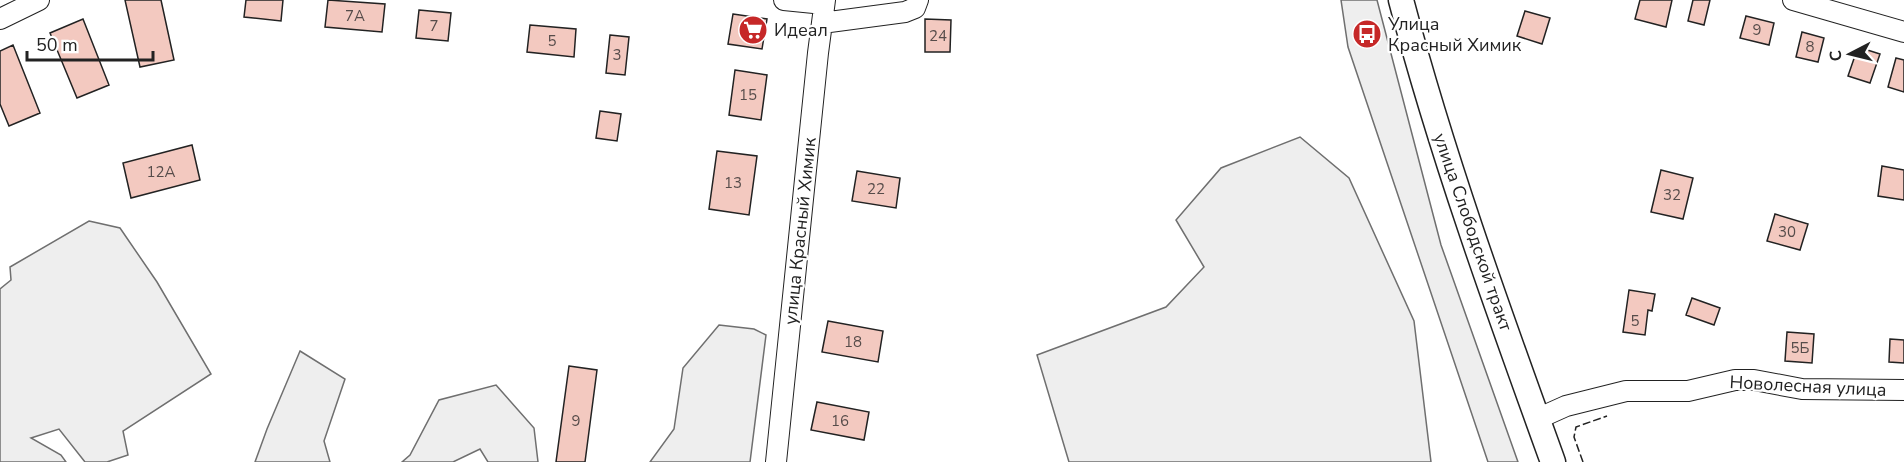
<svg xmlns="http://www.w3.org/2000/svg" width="1904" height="462" font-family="'Nunito Sans',sans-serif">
	<rect width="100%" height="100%" fill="#fff"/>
	<path fill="#eee" stroke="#6f6f6f" stroke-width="1.5" d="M 1341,0 L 1377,0 L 1441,245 L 1518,462 L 1488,462 L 1348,47 Z
		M 1300,137 L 1349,178 L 1414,321 L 1431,462 L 1069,462 L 1037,355 L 1166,307 L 1204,267 L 1176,220 L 1221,168 Z
		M 89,221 L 120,228 L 157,282 L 211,374 L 123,431 L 128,455 L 107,462 L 85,462 L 59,429 L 31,438 L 61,455 L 66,462 L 0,462 L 0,289 L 11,280 L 10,267 Z
		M 719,325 L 754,329 L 766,335 L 750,462 L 650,462 L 674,429 L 683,368 Z
		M 300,351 L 345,379 L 324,441 L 330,462 L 255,462 L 267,429 Z
		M 496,385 L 534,428 L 538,462 L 488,462 L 480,449 L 453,462 L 402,462 L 410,455 L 439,400 Z"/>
	<path fill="#f3c9c0" stroke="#222" stroke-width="1.5" d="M 125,0 L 161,0 L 174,60 L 140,67 Z
		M 246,0 L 283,0 L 281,21 L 244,17 Z
		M 328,0 L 385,4 L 382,32 L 325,27 Z
		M 1640,0 L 1672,0 L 1666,27 L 1635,19 Z
		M 1693,0 L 1710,0 L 1704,25 L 1688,21 Z
		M 419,10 L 451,13 L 448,41 L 416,38 Z
		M 1525,11 L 1550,18 L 1542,44 L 1517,36 Z
		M 733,14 L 767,19 L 762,49 L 728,44 Z
		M 1746,16 L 1774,23 L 1769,45 L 1740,38 Z
		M 83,19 L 109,85 L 77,98 L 50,33 Z
		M 925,19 L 951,20 L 950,52 L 925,52 Z
		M 530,25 L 576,29 L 574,57 L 527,52 Z
		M 1802,32 L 1824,38 L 1818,62 L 1796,57 Z
		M 610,35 L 629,37 L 625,75 L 606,73 Z
		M 13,45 L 40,113 L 9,126 L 0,104 L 0,51 Z
		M 1858,47 L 1880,54 L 1870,83 L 1848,76 Z
		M 1896,58 L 1904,60 L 1904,92 L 1888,87 Z
		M 735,70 L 767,75 L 761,120 L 729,115 Z
		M 600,111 L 621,114 L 617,141 L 596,138 Z
		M 192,145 L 200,180 L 131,198 L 123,163 Z
		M 717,151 L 757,156 L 749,215 L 709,209 Z
		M 1882,166 L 1904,170 L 1904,200 L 1878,196 Z
		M 1661,170 L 1693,178 L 1683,219 L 1651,212 Z
		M 857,171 L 900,178 L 896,208 L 852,201 Z
		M 1775,214 L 1808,224 L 1800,250 L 1767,241 Z
		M 1629,290 L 1655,294 L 1652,311 L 1648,310 L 1645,335 L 1623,332 Z
		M 1692,298 L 1720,308 L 1714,325 L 1686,315 Z
		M 828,321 L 883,331 L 878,362 L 822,352 Z
		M 1787,332 L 1814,334 L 1812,363 L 1785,361 Z
		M 1890,339 L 1904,340 L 1904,363 L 1889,362 Z
		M 569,366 L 597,370 L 585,462 L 556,462 Z
		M 817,402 L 869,412 L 864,440 L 811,430 Z"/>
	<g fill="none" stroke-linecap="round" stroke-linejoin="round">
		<g stroke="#222" stroke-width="22">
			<path id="minor" d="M 784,0 L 824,4
				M 1793,0 L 1904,32
				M 0,19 L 39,0
				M 822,23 L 905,12 L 915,8 L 918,0
				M 1537,419 L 1566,406 L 1626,391 L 1688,391 L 1735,380 L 1754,380 L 1802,389 L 1904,390
				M 776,462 L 818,53 L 825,0"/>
		</g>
		<g stroke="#222" stroke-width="27">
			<path id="major" d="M 1401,0 C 1442,156 1498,310 1553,462"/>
		</g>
		<use href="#minor" stroke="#fff" stroke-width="20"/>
		<use href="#major" stroke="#fff" stroke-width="24"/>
		<path stroke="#222" stroke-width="1.5" stroke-dasharray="8 3" stroke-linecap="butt" d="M 1583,462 L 1574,437 L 1576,427 L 1607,416"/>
	</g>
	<defs>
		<g id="supermarket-disc" transform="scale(1.5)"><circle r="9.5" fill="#c62828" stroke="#fff"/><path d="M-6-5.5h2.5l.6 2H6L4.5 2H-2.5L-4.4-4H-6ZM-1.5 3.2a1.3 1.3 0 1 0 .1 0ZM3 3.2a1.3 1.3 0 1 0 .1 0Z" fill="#fff"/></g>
		<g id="bus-disc" transform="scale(1.5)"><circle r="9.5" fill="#c62828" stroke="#fff"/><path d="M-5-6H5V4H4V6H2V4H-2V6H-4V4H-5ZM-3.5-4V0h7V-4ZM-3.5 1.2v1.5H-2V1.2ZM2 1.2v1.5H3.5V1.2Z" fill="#fff"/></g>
	</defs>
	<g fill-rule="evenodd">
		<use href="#supermarket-disc" x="753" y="30"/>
		<use href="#bus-disc" x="1367" y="34"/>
	</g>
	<g text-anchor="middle" stroke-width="4.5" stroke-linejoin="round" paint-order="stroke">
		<g font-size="15" fill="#564c4a">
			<text x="355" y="21">7А</text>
			<text x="434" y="31">7</text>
			<text x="1757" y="35">9</text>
			<text x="938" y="41">24</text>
			<text x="552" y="46">5</text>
			<text x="1810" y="52">8</text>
			<text x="617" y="60">3</text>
			<text x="748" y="100">15</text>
			<text x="161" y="177">12А</text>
			<text x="733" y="188">13</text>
			<text x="876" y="194">22</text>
			<text x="1672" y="200">32</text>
			<text x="1787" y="237">30</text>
			<text x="1635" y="326">5</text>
			<text x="853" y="347">18</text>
			<text x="1800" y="353">5Б</text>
			<text x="576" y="426">9</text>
			<text x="840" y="426">16</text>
		</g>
		<g font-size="18" fill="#222" stroke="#fff" text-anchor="start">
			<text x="1388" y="30">Улица<tspan x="1388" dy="21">Красный Химик</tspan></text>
			<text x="774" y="36">Идеал</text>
		</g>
		<g font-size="18" fill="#222" stroke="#fff">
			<text transform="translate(800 231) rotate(-84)" y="6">улица Красный Химик</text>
			<text transform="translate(1473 232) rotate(71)" y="6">улица Слободской тракт</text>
			<text transform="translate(1808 386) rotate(3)" y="6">Новолесная улица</text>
		</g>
	</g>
	<g transform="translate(1850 54) rotate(263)" stroke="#ffffff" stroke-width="4.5" paint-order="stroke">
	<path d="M0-4.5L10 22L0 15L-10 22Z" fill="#222222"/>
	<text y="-9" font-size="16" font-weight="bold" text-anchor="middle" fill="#222222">С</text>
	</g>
	<path d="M27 51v9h126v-9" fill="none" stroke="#222222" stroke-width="3"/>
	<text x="36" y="51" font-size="18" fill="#222222" stroke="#ffffff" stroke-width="4.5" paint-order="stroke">50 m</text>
</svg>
